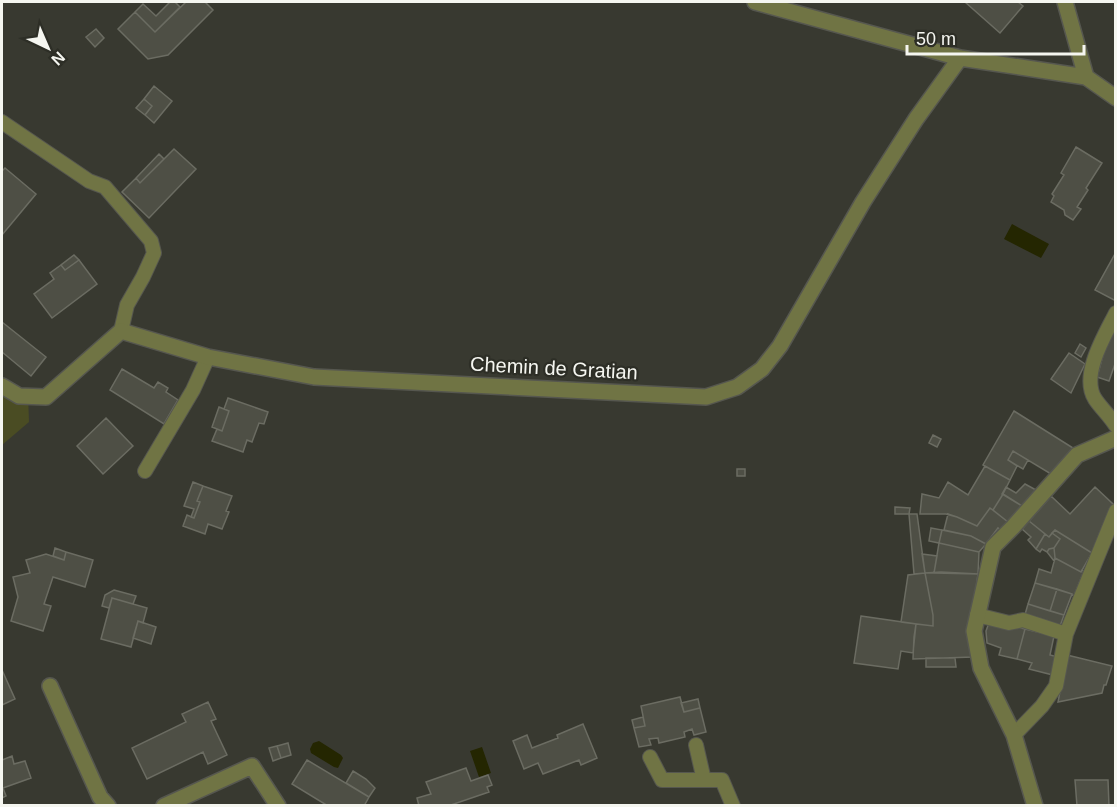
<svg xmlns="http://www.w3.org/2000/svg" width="1117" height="807" font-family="Arial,sans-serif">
	<rect width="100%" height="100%" fill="#383930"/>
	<path fill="#4a4c23" d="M 2,386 L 28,393 L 29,422 L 2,445 Z"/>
	<path fill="#242601" d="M 1012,224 L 1049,244 L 1041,258 L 1004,239 Z
		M 319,741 L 341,755 L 343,758 L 338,768 L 334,767 L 311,753 L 310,749 L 313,743 Z
		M 482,747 L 491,773 L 479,777 L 470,751 Z"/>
	<path fill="#4e4f45" stroke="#6b6c62" stroke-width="1.5" d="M 170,2 L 175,2 L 180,7 L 155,32 L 135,12 L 143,4 L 156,16 Z
		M 186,2 L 205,2 L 213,10 L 168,55 L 148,59 L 118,29 L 135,12 L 155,32 Z
		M 965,2 L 1018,2 L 1023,6 L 1000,33 Z
		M 96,29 L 104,38 L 95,47 L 86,37 Z
		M 154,86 L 172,101 L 154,123 L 145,115 L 152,106 L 144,99 Z
		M 144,99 L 152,106 L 145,115 L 136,108 Z
		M 1076,147 L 1102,163 L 1086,188 L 1088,190 L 1077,207 L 1081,209 L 1073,220 L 1065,215 L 1064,210 L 1051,202 L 1054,196 L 1052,194 L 1064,175 L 1061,173 Z
		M 174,149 L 196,169 L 149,218 L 122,192 L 136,178 L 140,183 Z
		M 159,154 L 164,159 L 140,183 L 136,178 Z
		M 5,168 L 36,194 L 2,235 L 2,171 Z
		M 1116,252 L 1116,301 L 1095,290 Z
		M 74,255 L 79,260 L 65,270 L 61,265 Z
		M 79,260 L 97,284 L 52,318 L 34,294 L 54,279 L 50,273 L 61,265 L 65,270 Z
		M 2,322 L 46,357 L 31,376 L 2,352 Z
		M 1116,323 L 1116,361 L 1109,381 L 1097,377 L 1105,348 Z
		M 1080,344 L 1086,348 L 1081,357 L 1075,353 Z
		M 1069,353 L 1085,364 L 1071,393 L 1051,379 Z
		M 122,369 L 154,388 L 158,382 L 168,388 L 166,392 L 178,400 L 164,424 L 110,390 Z
		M 228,398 L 268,412 L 264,424 L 259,423 L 252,442 L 247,440 L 243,452 L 212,441 L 217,429 L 222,431 L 229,411 L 224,409 Z
		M 219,407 L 229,411 L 222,431 L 212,427 Z
		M 1014,411 L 1073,448 L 1051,474 L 1013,451 L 1008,460 L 1017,466 L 1010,480 L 983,465 Z
		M 106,418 L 133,446 L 103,474 L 77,446 Z
		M 933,435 L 941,439 L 937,447 L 929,443 Z
		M 1013,451 L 1028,460 L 1023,469 L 1008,460 Z
		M 985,466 L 1010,480 L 1002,496 L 993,510 L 990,508 L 977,526 L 957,517 L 946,514 L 920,514 L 922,494 L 939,498 L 948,482 L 968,495 Z
		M 737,469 L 745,469 L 745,476 L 737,476 Z
		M 193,482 L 203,486 L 197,501 L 200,502 L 194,518 L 191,517 L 194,509 L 184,506 Z
		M 1025,484 L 1036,490 L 1022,506 L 1002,494 L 1006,487 L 1016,493 Z
		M 203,486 L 232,496 L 226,511 L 229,512 L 222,529 L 208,524 L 205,534 L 183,526 L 187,515 L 194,518 L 200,502 L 197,501 Z
		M 1095,487 L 1113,504 L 1098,542 L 1092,553 L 1055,530 L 1049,537 L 1029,521 L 1051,496 L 1070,514 Z
		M 1003,494 L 1022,506 L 1008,522 L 993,510 Z
		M 895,507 L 910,508 L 909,514 L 895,514 Z
		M 990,508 L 1008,522 L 1000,530 L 998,528 L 986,544 L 971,536 L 944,530 L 948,514 L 957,517 L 977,526 Z
		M 909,514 L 917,514 L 925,573 L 914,574 Z
		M 1029,521 L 1045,534 L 1036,549 L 1028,540 L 1031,537 L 1022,529 Z
		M 931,528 L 942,530 L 939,543 L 929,541 Z
		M 942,530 L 971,536 L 986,544 L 979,552 L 939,543 Z
		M 1055,530 L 1092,553 L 1081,572 L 1055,558 L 1054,548 L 1060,539 L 1052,533 Z
		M 1052,533 L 1060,539 L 1054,548 L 1049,549 L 1047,552 L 1042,549 L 1040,552 L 1036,549 L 1045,534 L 1049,537 Z
		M 939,543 L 979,552 L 978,574 L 934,573 Z
		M 55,548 L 66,552 L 64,560 L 53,556 Z
		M 1054,548 L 1055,558 L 1054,561 L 1047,552 L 1049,549 Z
		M 66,552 L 93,560 L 85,587 L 53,577 L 44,604 L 51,606 L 43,631 L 11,621 L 18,597 L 13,577 L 30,573 L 26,560 L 46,554 L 64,560 Z
		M 922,554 L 937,556 L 934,573 L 925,573 Z
		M 1055,558 L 1081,572 L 1082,570 L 1084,571 L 1074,596 L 1072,595 L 1072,594 L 1035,583 L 1039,569 L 1051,573 Z
		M 941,572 L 978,574 L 970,630 L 973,657 L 913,659 L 914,637 L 916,624 L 933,626 L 933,615 L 925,573 Z
		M 925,573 L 933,615 L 933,626 L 901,622 L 908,575 Z
		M 1035,583 L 1057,589 L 1050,611 L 1028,604 Z
		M 1057,589 L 1072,594 L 1064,615 L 1050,611 Z
		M 114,590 L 136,596 L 133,604 L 112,598 L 109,608 L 102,606 L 105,595 Z
		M 112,598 L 147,608 L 143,623 L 138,621 L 131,647 L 101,639 Z
		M 1028,604 L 1064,615 L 1059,629 L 1024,618 Z
		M 861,616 L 916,624 L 913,653 L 901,651 L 898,669 L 854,663 Z
		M 990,620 L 1025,629 L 1017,659 L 999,655 L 1001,648 L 987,643 L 986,631 Z
		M 138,621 L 156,627 L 151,644 L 133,638 Z
		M 1025,629 L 1054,636 L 1050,655 L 1058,657 L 1053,675 L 1029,669 L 1032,663 L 1017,659 Z
		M 1067,655 L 1112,666 L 1106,685 L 1104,685 L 1102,693 L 1058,702 Z
		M 926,658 L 955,658 L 956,667 L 926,667 Z
		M 2,670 L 15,699 L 2,705 Z
		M 680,697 L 684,712 L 700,708 L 706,732 L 694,735 L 692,729 L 684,732 L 685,737 L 659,743 L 658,738 L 649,739 L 651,745 L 639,747 L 634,728 L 645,726 L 641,706 Z
		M 698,699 L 700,708 L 684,712 L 681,703 Z
		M 208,702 L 216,719 L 211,721 L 227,755 L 208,764 L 203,752 L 147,779 L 132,748 L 186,722 L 182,714 Z
		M 643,717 L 645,726 L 634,728 L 632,720 Z
		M 583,724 L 597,758 L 581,765 L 579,760 L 543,774 L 538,763 L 524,769 L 513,741 L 527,735 L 532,748 L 558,738 L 557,735 Z
		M 288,743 L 291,755 L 281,758 L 277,746 Z
		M 277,746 L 281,758 L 273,761 L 269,748 Z
		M 12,756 L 14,764 L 25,761 L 31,778 L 3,788 L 6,796 L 2,798 L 2,760 Z
		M 307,760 L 369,797 L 364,806 L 328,806 L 292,784 Z
		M 466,768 L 471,781 L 488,775 L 492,785 L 487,787 L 489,792 L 448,806 L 419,806 L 417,798 L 431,794 L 426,782 Z
		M 353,771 L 366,779 L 375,788 L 369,797 L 346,783 Z
		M 1075,780 L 1108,780 L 1109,806 L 1077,806 Z"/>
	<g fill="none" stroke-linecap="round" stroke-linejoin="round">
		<g stroke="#56574f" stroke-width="16">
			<path id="lane" d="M 2,122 L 89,181 L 105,187 L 151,241 L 154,253 L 143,277 L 127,305 L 121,331
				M 1116,313 C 1105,335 1080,375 1095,399 C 1101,408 1110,416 1116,426
				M 145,471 L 193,390 L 208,357
				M 977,615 L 1009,623 L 1023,620 L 1066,634
				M 1014,735 L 1042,706 L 1056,686 L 1066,634 L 1116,511
				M 696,745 L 704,780
				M 650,757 L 662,780 L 722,780 L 733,806"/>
		</g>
		<g stroke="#56574f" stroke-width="18">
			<path id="street" d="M 755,2 L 960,58 L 1086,77 L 1116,98
				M 1065,2 L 1086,77
				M 2,386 L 19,396 L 46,397 L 121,331 L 208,357 L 314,377 L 706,397 L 737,387 L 762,369 L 780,346 L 863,202 L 916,119 L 960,58
				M 50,686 L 100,797 L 108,806
				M 164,806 L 252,766 L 278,806
				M 1035,806 L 1014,735 L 981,668 L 974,631 L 993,547 L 1013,527 L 1077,455 L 1116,438"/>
		</g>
		<use href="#lane" stroke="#707444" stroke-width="14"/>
		<use href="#street" stroke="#707444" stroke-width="15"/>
	</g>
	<g text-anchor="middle" stroke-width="4.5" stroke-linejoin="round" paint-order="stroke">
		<g font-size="20" fill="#f5f6f0" stroke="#2d2e26">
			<text transform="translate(554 368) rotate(3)" y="7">Chemin de Gratian</text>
		</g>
	</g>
	<rect width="1117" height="807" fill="none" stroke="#f5f6f0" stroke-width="6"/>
	<g transform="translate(48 48) rotate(136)" stroke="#2d2e26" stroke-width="4.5" paint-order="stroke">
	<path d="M0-4.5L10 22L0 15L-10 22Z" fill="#f5f6f0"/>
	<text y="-9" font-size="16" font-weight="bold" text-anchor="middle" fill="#f5f6f0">N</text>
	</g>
	<path d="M907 45v9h177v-9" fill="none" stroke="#f5f6f0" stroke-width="3"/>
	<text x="916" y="45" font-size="18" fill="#f5f6f0" stroke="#2d2e26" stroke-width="4.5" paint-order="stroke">50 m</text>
</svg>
